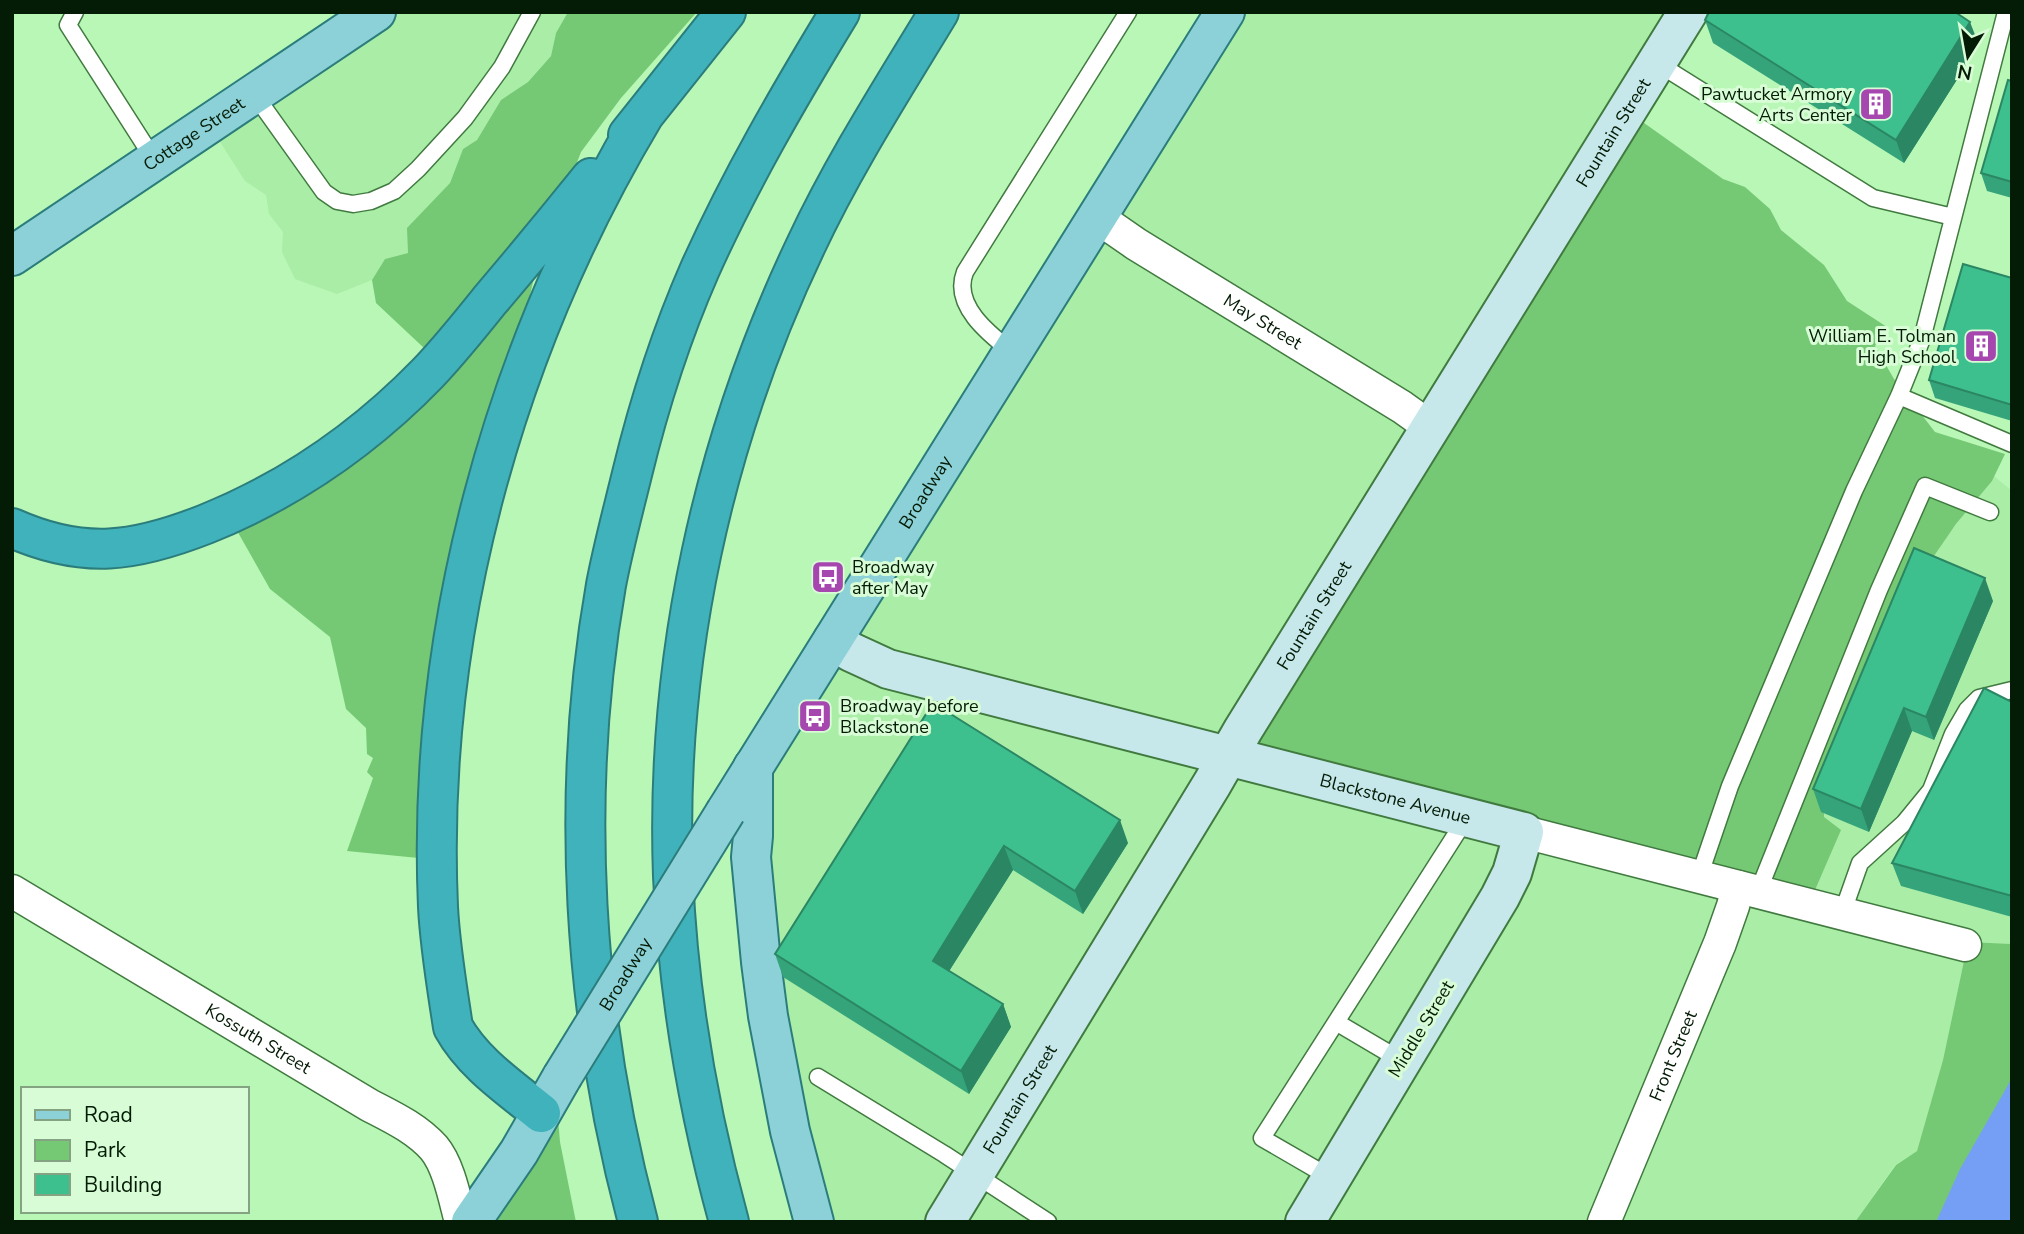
<svg xmlns="http://www.w3.org/2000/svg" width="2024" height="1234" viewBox="0 0 2024 1234" font-family="'Nunito Sans',sans-serif">
<rect width="100%" height="100%" fill="#b9f7b6"/>
<path fill="#aaeda7" d="M 342,12 L 568,12 L 556,33 L 551,56 L 528,82 L 501,100 L 477,140 L 463,149 L 450,183 L 408,228 L 408,253 L 385,259 L 372,280 L 337,294 L 295,279 L 282,252 L 283,232 L 269,214 L 266,195 L 245,181 L 201,112 Z
M 1217,12 L 1688,12 L 1635,100 L 1824,817 L 1824,797 L 1912,581 L 1994,476 L 2012,491 L 2012,944 L 1968,942 L 1943,1060 L 1917,1151 L 1895,1165 L 1855,1222 L 811,1222 L 750,859 L 778,723 Z"/>
<path fill="#75c974" d="M 568,12 L 697,12 L 621,98 L 581,152 L 537,265 L 497,437 L 439,860 L 347,851 L 373,778 L 367,772 L 373,758 L 367,754 L 366,728 L 346,709 L 330,637 L 270,589 L 227,513 L 327,451 L 427,358 L 424,348 L 376,303 L 372,280 L 385,259 L 408,253 L 407,228 L 450,183 L 463,149 L 477,140 L 501,100 L 528,82 L 551,56 L 556,33 Z
M 1630,113 L 1723,179 L 1745,187 L 1770,209 L 1781,230 L 1824,265 L 1847,301 L 1887,327 L 1875,346 L 1894,379 L 1935,432 L 2005,454 L 1992,481 L 1956,524 L 1927,566 L 1824,797 L 1824,817 L 1841,830 L 1812,897 L 1242,744 Z
M 1968,942 L 2012,944 L 2012,1153 L 1989,1222 L 1855,1222 L 1896,1165 L 1917,1151 L 1943,1060 Z
M 556,1095 L 560,1142 L 576,1222 L 473,1222 Z"/>
<path fill="#759ff4" d="M 2012,1078 L 2012,1222 L 1936,1222 L 1960,1169 Z"/>
<g fill="none" stroke-linecap="round" stroke-linejoin="round">
<g stroke="#407a3f" stroke-width="19">
<path id="lane" d="M 75,12 L 68,25 L 155,161
M 1657,63 L 1873,198 L 1953,217
M 254,94 L 324,192 L 337,201 L 353,204 L 371,201 L 394,191 L 418,169 L 465,118 L 502,67 L 532,12
M 1012,352 C 989,334 952,305 965,272 L 1128,12
M 1899,396 L 2012,444
M 1699,877 L 1730,786 L 1854,491 L 1899,396 L 1922,339 L 2006,12
M 1758,892 L 1879,590 L 1925,486 L 1990,512
M 1842,914 L 1860,863 L 1904,823 L 1931,790 L 1953,734 L 1967,710 L 1979,698 L 2012,690
M 1336,1022 L 1402,1061
M 818,1077 L 944,1154 L 1048,1222
M 1331,1178 L 1262,1138 L 1467,817"/>
</g>
<g stroke="#407a3f" stroke-width="35">
<g id="street">
<path id="s1" d="M 1097,217 L 1136,244 L 1402,407 L 1430,427"/>
<path d="M 1524,832 L 1965,945"/>
<path id="s2" d="M 12,891 L 369,1105 C 392,1117 416,1128 434,1148 C 449,1166 455,1200 461,1222"/>
<path id="s3" d="M 1604,1222 L 1720,943 L 1733,906 L 1738,887"/>
</g>
</g>
<g stroke="#407a3f" stroke-width="42">
<g id="secondary">
<path id="s4" d="M 833,640 L 851,652 L 888,669 L 1524,832 L 1512,873 L 1500,897 L 1305,1222"/>
<path id="s5" d="M 945,1222 L 1212,784 L 1243,730 L 1688,12"/>
</g>
</g>
<g stroke="#2b7d7c" stroke-width="42">
<g id="primary">
<path id="s6" d="M 12,256 L 376,12"/>
<path d="M 753,767 L 753,836 L 751,857 L 761,962 L 768,1016 L 790,1131 L 814,1222"/>
<path id="s7" d="M 726,811 L 1225,12"/>
<path d="M 471,1222 L 519,1152 L 562,1077"/>
</g>
</g>
<g stroke="#2b7d7c" stroke-width="42">
<path id="highway" d="M 628,135 L 726,12
M 12,528 C 84,560 135,552 206,524 C 290,490 365,438 428,373 C 450,350 470,325 490,300 C 524,260 558,219 591,178
M 541,1113 C 509,1087 473,1063 453,1027 C 447,987 440,947 438,907 C 426,631 503,351 644,115
M 638,1222 C 583,1016 569,795 606,585 C 613,548 623,511 632,474 C 649,404 671,335 700,269 C 740,180 789,96 840,12
M 729,1222 C 698,1109 678,993 673,876 C 665,659 713,440 806,245 C 844,164 893,88 939,12"/>
</g>
<use href="#lane" stroke="#fff" stroke-width="16"/>
<use href="#street" stroke="#fff" stroke-width="32"/>
<use href="#secondary" stroke="#c6e8eb" stroke-width="38"/>
<use href="#primary" stroke="#8cd1d7" stroke-width="38"/>
<use href="#highway" stroke="#40b2bc" stroke-width="38"/>
<g stroke="#2b7d7c" stroke-width="42" stroke-linecap="butt">
<g id="primary-bridge">
<path id="s8" d="M 562,1077 L 726,811"/>
</g>
</g>
<use href="#primary-bridge" stroke="#8cd1d7" stroke-width="38"/>
</g>
<path fill="#35a47a" d="M 1705,20 L 1979,45 L 1904,163 L 1713,43 Z
M 2012,81 L 2012,198 L 1987,191 L 1981,173 Z
M 2012,278 L 2012,421 L 1935,398 L 1929,380 Z
M 1993,601 L 1934,740 L 1912,731 L 1869,832 L 1821,812 L 1813,789 Z
M 2012,702 L 2012,917 L 1901,886 L 1892,863 Z
M 933,703 L 1128,843 L 1083,914 L 1013,870 L 949,971 L 1003,1004 L 1011,1027 L 969,1094 L 783,977 L 775,954 Z"/>
<path fill="#2b8663" d="M 1970,22 L 1979,45 L 1904,163 L 1896,140 Z
M 1985,578 L 1993,601 L 1934,740 L 1926,717 Z
M 1904,708 L 1912,731 L 1869,832 L 1861,809 Z
M 1120,820 L 1128,843 L 1083,914 L 1075,891 Z
M 1004,846 L 1013,870 L 941,984 L 933,961 Z
M 1003,1004 L 1011,1027 L 969,1094 L 961,1071 Z"/>
<path fill="#3ebf8e" stroke="#2b8663" stroke-width="2" d="M 1709,12 L 1955,12 L 1970,22 L 1896,140 L 1705,20 Z
M 2008,80 L 2012,81 L 2012,182 L 1981,173 Z
M 1963,264 L 2012,278 L 2012,405 L 1929,380 Z
M 1914,548 L 1985,578 L 1926,717 L 1904,708 L 1861,809 L 1813,789 Z
M 1984,688 L 2012,702 L 2012,896 L 1892,863 Z
M 933,703 L 1120,820 L 1075,891 L 1004,846 L 933,961 L 1003,1004 L 961,1071 L 775,954 Z"/>
<defs>
<g id="building-square" transform="scale(1.75)"><rect x="-9" y="-9" width="18" height="18" rx="4" fill="#a647b0" stroke="#d8fdd6"/><path d="M-4-6H4V6H1V3H-1V6H-4ZM-2.5-4.3h1.7v1.8h-1.7ZM.8-4.3h1.7v1.8H.8ZM-2.5-1h1.7V.8h-1.7ZM.8-1h1.7V.8H.8Z" fill="#fff"/></g>
<g id="bus-square" transform="scale(1.75)"><rect x="-9" y="-9" width="18" height="18" rx="4" fill="#a647b0" stroke="#d8fdd6"/><path d="M-5-6H5V4H4V6H2V4H-2V6H-4V4H-5ZM-3.5-4V0h7V-4ZM-3.5 1.2v1.5H-2V1.2ZM2 1.2v1.5H3.5V1.2Z" fill="#fff"/></g>
</defs>
<g fill-rule="evenodd">
<use href="#building-square" x="1876" y="104"/>
<use href="#building-square" x="1981" y="346"/>
<use href="#bus-square" x="828" y="577"/>
<use href="#bus-square" x="815" y="716"/>
</g>
<g text-anchor="middle" stroke-width="6" stroke-linejoin="round" paint-order="stroke">
<g font-size="18" fill="#041b05" stroke="#d8fdd6" text-anchor="end">
<text x="1852" y="100">Pawtucket Armory<tspan x="1852" dy="21">Arts Center</tspan></text>
<text x="1956" y="342">William E. Tolman<tspan x="1956" dy="21">High School</tspan></text>
<text x="852" y="573" text-anchor="start">Broadway<tspan x="852" dy="21">after May</tspan></text>
<text x="840" y="712" text-anchor="start">Broadway before<tspan x="840" dy="21">Blackstone</tspan></text>
</g>
<g font-size="18" fill="#041b05" stroke="#d8fdd6">
<text dy="6" stroke="none"><textPath href="#s5" startOffset="1278">Fountain Street</textPath></text>
<text dy="6" stroke="none"><textPath href="#s6" startOffset="219">Cottage Street</textPath></text>
<text dy="6" stroke="none"><textPath href="#s1" startOffset="196">May Street</textPath></text>
<text dy="6" stroke="none"><textPath href="#s7" startOffset="376">Broadway</textPath></text>
<text dy="6" stroke="none"><textPath href="#s5" startOffset="710">Fountain Street</textPath></text>
<text dy="6" stroke="none"><textPath href="#s4" startOffset="586">Blackstone Avenue</textPath></text>
<text dy="6" stroke="none"><textPath href="#s8" startOffset="121">Broadway</textPath></text>
<text transform="translate(1421 1029) rotate(-59)" y="6">Middle Street</text>
<text dy="6" stroke="none"><textPath href="#s2" startOffset="287">Kossuth Street</textPath></text>
<text dy="6" stroke="none"><textPath href="#s3" startOffset="180">Front Street</textPath></text>
<text dy="6" stroke="none"><textPath href="#s5" startOffset="144">Fountain Street</textPath></text>
</g>
</g>
<rect width="2024" height="1234" fill="none" stroke="#041b05" stroke-width="28"/>
<rect x="21" y="1087" width="228" height="126" fill="#d8fdd6" stroke="#83a382" stroke-width="2"/>
<rect x="35" y="1110" width="35" height="10" fill="#8cd1d7" stroke="#83a382" stroke-width="2"/>
<text x="84" y="1122" font-size="21" fill="#041b05">Road</text>
<rect x="35" y="1140" width="35" height="21" fill="#75c974" stroke="#83a382" stroke-width="2"/>
<text x="84" y="1157" font-size="21" fill="#041b05">Park</text>
<rect x="35" y="1174" width="35" height="21" fill="#3ebf8e" stroke="#83a382" stroke-width="2"/>
<text x="84" y="1192" font-size="21" fill="#041b05">Building</text>
<g transform="translate(1968 56) rotate(191)" stroke="#d8fdd6" stroke-width="5" paint-order="stroke">
<path d="M0-5L12 26L0 18L-12 26Z" fill="#041b05"/>
<text y="-10" font-size="19" font-weight="bold" text-anchor="middle" fill="#041b05">N</text>
</g>
</svg>
